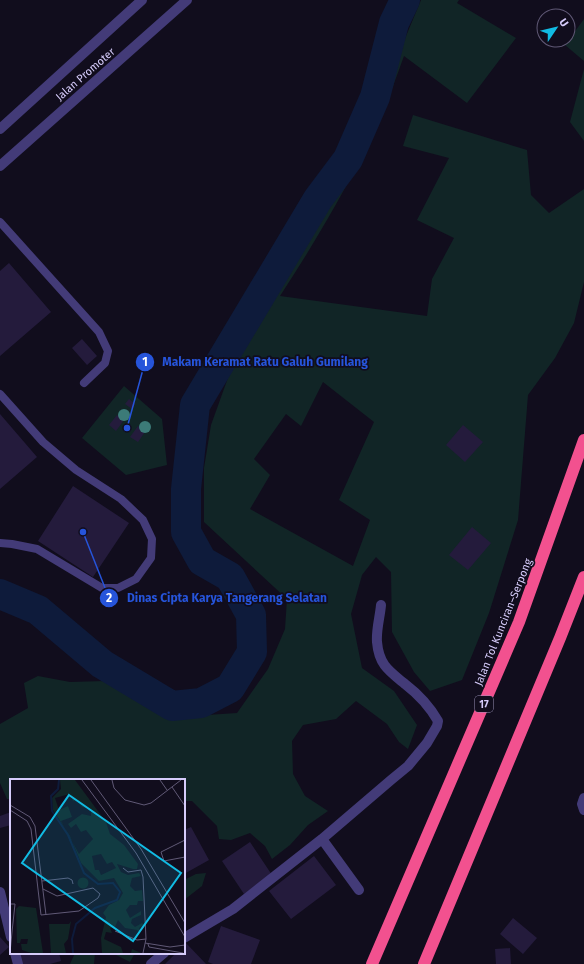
<svg xmlns="http://www.w3.org/2000/svg" width="584" height="964" viewBox="0 0 584 964" font-family="'Fira Sans',sans-serif">
<rect width="100%" height="100%" fill="#110d1d"/>
<path fill="#112526" fill-rule="evenodd" d="M 421,0 L 459,0 L 457,3 L 516,38 L 467,103 L 404,56 C 397,75 390,96 381,115 C 353,178 318,238 280,296 L 427,316 L 432,279 L 454,238 L 417,220 L 449,158 L 403,146 L 413,115 L 527,150 L 531,195 L 549,213 L 584,189 L 584,282 L 574,323 L 555,358 L 528,395 L 518,520 L 489,613 L 462,680 L 430,691 L 414,672 L 392,632 L 391,572 L 376,557 L 362,575 L 351,614 L 362,668 L 394,691 L 417,725 L 408,749 L 399,742 L 387,724 L 356,701 L 336,719 L 303,725 L 292,741 L 293,774 L 305,796 L 328,811 L 308,825 L 290,845 L 272,859 L 265,846 L 250,833 L 231,840 L 219,839 L 217,826 L 192,801 L 184,801 L 184,780 L 11,780 L 11,799 L 7,799 L 0,783 L 0,724 L 28,708 L 24,683 L 38,676 L 70,682 L 106,681 L 153,710 L 177,717 L 237,713 L 268,669 L 285,629 L 287,599 L 204,522 L 204,468 L 211,425 L 238,350 L 350,171 ZM 323,382 L 374,422 L 339,500 L 370,520 L 353,566 L 250,509 L 270,475 L 254,459 L 286,414 L 301,426 Z
M 584,19 L 584,61 L 565,45 Z
M 584,69 L 584,141 L 570,122 Z
M 124,386 L 162,419 L 167,465 L 126,475 L 82,438 Z
M 206,873 L 202,886 L 184,900 L 184,880 L 196,874 Z
M 75,953 L 95,953 L 94,964 L 70,964 Z
M 112,953 L 135,953 L 130,962 Z"/>
<g fill="none" stroke-linecap="round" stroke-linejoin="round">
<path stroke="#0e1b3b" stroke-width="30" d="M 0,594 L 38,610 L 102,664 L 172,706 L 201,703 L 230,688 L 252,652 L 251,615 L 230,577 L 202,561 L 186,532 L 186,489 L 195,405 L 318,199 L 348,159 L 375,97 L 394,23 L 405,0"/>
</g>
<path fill="#241b3c" d="M 9,263 L 51,312 L 0,356 L 0,271 Z
M 82,339 L 97,356 L 87,365 L 72,348 Z
M 129,399 L 135,404 L 132,409 L 125,404 Z
M 0,414 L 37,457 L 0,489 Z
M 117,415 L 124,420 L 116,431 L 109,425 Z
M 463,425 L 483,442 L 465,462 L 446,445 Z
M 138,426 L 145,432 L 138,442 L 130,437 Z
M 73,486 L 129,523 L 93,577 L 38,541 Z
M 472,527 L 491,543 L 468,570 L 449,555 Z
M 11,812 L 11,825 L 0,828 L 0,816 Z
M 191,827 L 209,860 L 184,874 L 184,830 Z
M 250,842 L 272,875 L 244,894 L 222,861 Z
M 314,856 L 336,885 L 291,919 L 269,891 Z
M 513,918 L 537,938 L 523,954 L 500,934 Z
M 221,926 L 260,940 L 251,964 L 213,964 L 208,962 Z
M 0,937 L 9,947 L 0,955 Z
M 186,943 L 206,964 L 165,964 L 176,953 L 184,953 L 184,945 Z
M 510,948 L 511,964 L 496,964 L 495,949 Z
M 17,953 L 59,953 L 61,961 L 50,964 L 20,964 Z"/>
<g fill="none" stroke-linecap="round" stroke-linejoin="round">
<path stroke="#433b78" stroke-width="8" d="M 0,222 L 99,332 L 108,351 L 105,363 L 84,383
M 0,394 L 43,442 L 76,470 L 121,499 L 143,520 L 152,539 L 151,558 L 136,579 L 118,588 L 102,588 L 37,549 L 12,544 L 0,543"/>
<path stroke="#433b78" stroke-width="10" d="M 0,129 L 142,0
M 0,166 L 187,0
M 584,798 L 582,804 L 584,810
M 322,839 L 359,890
M 0,892 L 11,937
M 184,938 L 233,909 L 322,839 L 391,780 L 408,766 L 427,743 L 437,726 L 438,721 C 430,707 418,694 405,684 C 389,671 379,665 377,642 C 376,630 380,617 381,605
M 15,953 L 18,964
M 151,964 L 164,953"/>
<path stroke="#f2518f" stroke-width="12" d="M 372,964 L 519,622 L 584,440
M 424,964 L 560,638 L 584,577"/>
</g>
<g fill="#3c7b78">
<circle cx="124" cy="415" r="6"/>
<circle cx="145" cy="427" r="6"/>
</g>
<g text-anchor="middle" stroke-width="3.5" stroke-linejoin="round" paint-order="stroke">
<rect fill="#110d1d" stroke="#9b93b8" stroke-width="1" x="475" y="696" width="18" height="16" rx="3"/>
<g font-size="10" font-weight="bold" fill="#d6ccfb">
<text x="484" y="708">17</text>
</g>
<g font-size="11" fill="#d6ccfb" stroke="#110d1d">
<text transform="translate(85 74) rotate(-41)" y="4">Jalan Promoter</text>
<text transform="translate(503 622) rotate(-68)" y="4">Jalan Tol Kunciran–Serpong</text>
</g>
</g>
<g transform="translate(10 779)">
<rect width="175" height="175" fill="#110d1d"/>
<path d="M 50,1 L 65,1 L 96,43 L 100,55 L 114,66 L 128,85 L 127,90 L 123,90 L 107,85 L 111,93 L 118,96 L 129,94 L 131,97 L 122,99 L 120,107 L 125,112 L 132,111 L 133,122 L 128,122 L 127,126 L 120,126 L 116,131 L 120,139 L 131,132 L 131,136 L 122,140 L 121,144 L 125,148 L 132,144 L 134,146 L 129,149 L 131,154 L 127,151 L 115,149 L 108,141 L 105,148 L 100,149 L 102,154 L 96,153 L 94,160 L 111,168 L 113,174 L 121,174 L 122,170 L 131,174 L 92,174 L 91,159 L 96,138 L 93,134 L 99,126 L 109,121 L 113,114 L 104,99 L 89,102 L 71,84 L 60,57 L 43,31 L 42,19 L 51,10 ZM 60,15 L 63,22 L 66,21 L 72,28 L 81,30 L 81,37 L 72,35 L 58,45 L 61,49 L 66,45 L 71,53 L 76,51 L 83,60 L 69,75 L 51,42 L 62,38 L 58,27 L 49,31 L 45,19 ZM 91,75 L 97,85 L 102,83 L 106,89 L 91,96 L 89,91 L 85,91 L 82,77 ZM67.5 104a5.5 5.5 0 1 1 11 0a5.5 5.5 0 1 1-11 0ZM 9,127 L 26,129 L 33,174 L 21,174 L 12,171 L 11,165 L 17,165 L 18,160 L 11,160 L 10,164 L 7,164 L 6,130 ZM 61,142 L 58,160 L 54,165 L 56,174 L 41,174 L 39,145 L 59,145 Z" fill="#112526" fill-rule="evenodd"/>
<path fill="none" stroke="#0e1b3b" stroke-width="2" d="M 49,1 L 48,10 L 41,17 L 42,32 L 58,56 L 74,94 L 88,105 L 103,104 L 110,113 L 107,121 L 85,129 L 66,145 L 62,160 L 63,174"/>
<path fill="none" stroke="#605976" stroke-width="1" d="M 72,1 L 126,74 L 175,158M 81,1 L 131,70 L 175,144M 102,1 L 104,9 L 115,21 L 134,26 L 141,24 L 171,1M 150,1 L 157,11M 162,8 L 175,27M 0,26 L 20,38 L 25,47 L 36,136M 0,31 L 17,42 L 21,50 L 31,136 L 69,132 L 88,119 L 90,115 L 83,109 L 47,117 L 33,110M 175,61 L 151,73 L 154,82 L 175,78M 113,89 L 118,93 L 131,91 L 133,98 L 136,160 L 133,174M 32,102 L 58,99 L 62,101 L 63,105M 0,125 L 5,125 L 2,153M 105,152 L 127,161 L 136,160M 135,164 L 160,168 L 175,166M 138,165 L 139,168 L 173,174M 0,174 L 2,153"/>
<path fill="#11bbe3" fill-opacity="0.15" stroke="#11bbe3" stroke-width="2" d="M 59,16 L 171,94 L 123,162 L 12,84 Z"/>
<rect width="175" height="175" fill="none" stroke="#d6ccfb" stroke-width="2"/>
</g>
<path fill="none" stroke="#2654da" stroke-width="1.5" d="M127 428L145 362M83 532L109 598"/>
<g fill="#2654da" stroke="#110d1d" stroke-width="1.5">
<circle cx="127" cy="428" r="4"/>
<circle cx="83" cy="532" r="4"/>
<circle cx="145" cy="362" r="10"/>
<circle cx="109" cy="598" r="10"/>
</g>
<g font-size="12" text-anchor="middle" font-weight="bold" fill="#fff">
<text x="145" y="366">1</text>
<text x="109" y="602">2</text>
</g>
<g font-size="12" text-anchor="middle" font-weight="bold" fill="#2654da" stroke="#110d1d" stroke-width="3.5" stroke-linejoin="round" paint-order="stroke">
<text x="265" y="366">Makam Keramat Ratu Galuh Gumilang</text>
<text x="227" y="602">Dinas Cipta Karya Tangerang Selatan</text>
</g>
<g transform="translate(556 28) rotate(55)"><circle r="19" fill="#110d1d" stroke="#605976"/>
<path d="M0-3L7 15L0 10L-7 15Z" fill="#11bbe3"/>
<text y="-6" font-size="11" font-weight="bold" text-anchor="middle" fill="#d6ccfb">U</text>
</g>
</svg>
